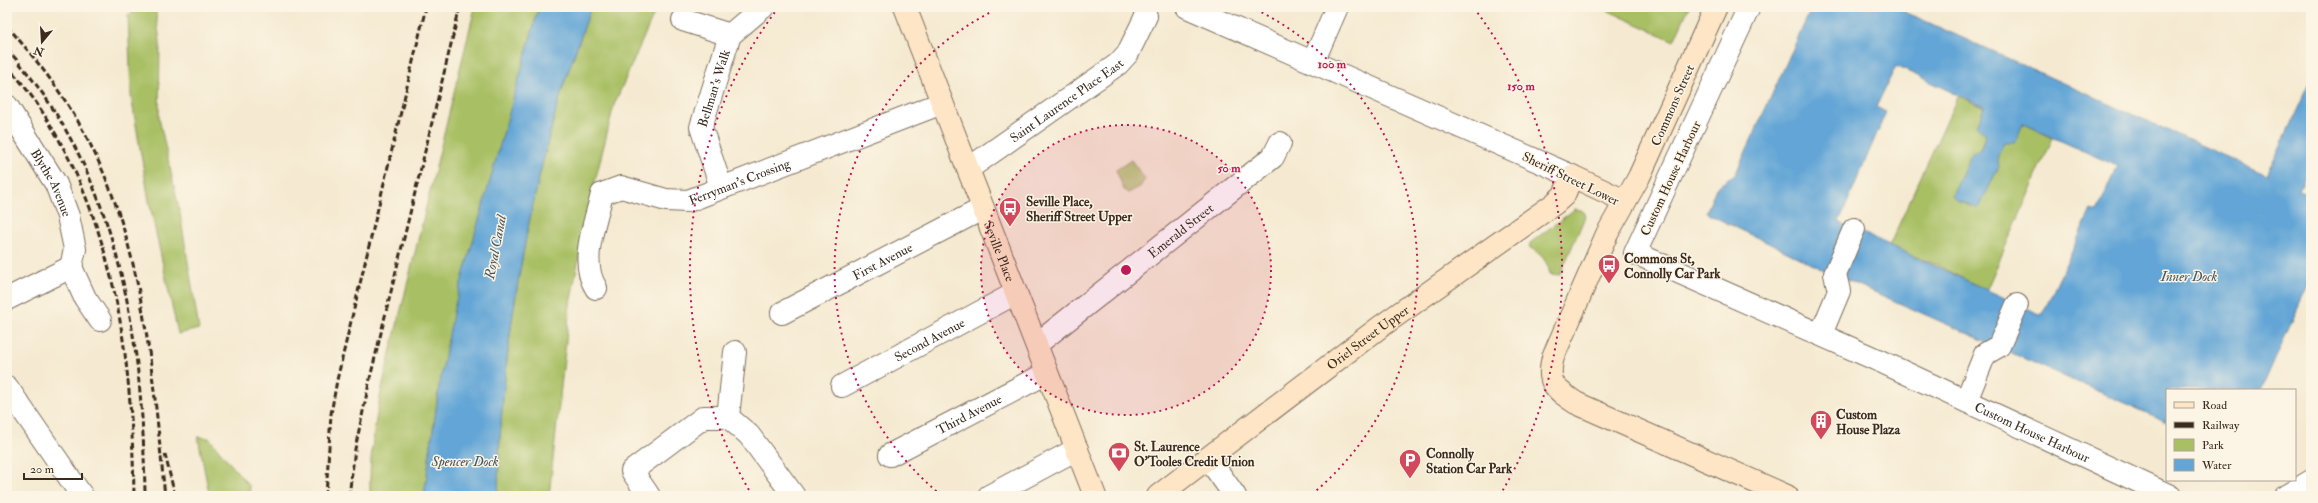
<svg xmlns="http://www.w3.org/2000/svg" width="2318" height="503" viewBox="0 0 2318 503" font-family="'IM FELL Double Pica',serif">
<rect width="100%" height="100%" fill="#fcf5e5"/>
<filter id="ink" filterUnits="userSpaceOnUse"><feTurbulence type="fractalNoise" baseFrequency=".025" numOctaves="2"/><feDisplacementMap in="SourceGraphic" scale="8" xChannelSelector="R" yChannelSelector="G"/><feConvolveMatrix kernelMatrix="1 2 1 2 8 2 1 2 1" color-interpolation-filters="sRGB"/></filter>
<filter id="wash" filterUnits="userSpaceOnUse"><feTurbulence type="fractalNoise" baseFrequency=".012" numOctaves="4" result="noise"/><feDisplacementMap in="SourceGraphic" scale="16" xChannelSelector="R" yChannelSelector="G"/><feGaussianBlur stdDeviation="0.9" result="paint"/><feColorMatrix in="noise" values="0 0 0 0 0 0 0 0 0 0 0 0 0 0 0 0 0 1.4 0 .05"/><feComposite in="paint" operator="in"/></filter>
<g filter="url(#wash)">
<rect width="100%" height="100%" fill="#f5ead1"/>
<path fill="#a8bf64" stroke="#727441" d="M 143,7 L 155,7 L 160,41 L 159,118 L 180,213 L 199,329 L 178,334 L 149,201 L 131,96 L 128,15 Z
M 475,7 L 539,7 L 482,212 L 439,387 L 424,496 L 370,496 C 368,426 390,356 406,289 C 429,195 452,101 475,7 Z
M 591,7 L 657,7 L 614,105 L 587,214 L 570,305 L 549,496 L 498,496 C 499,365 525,216 562,90 C 571,62 582,35 591,7 Z
M 1600,7 L 1689,7 L 1674,41 Z
M 1958,96 L 1985,108 L 1986,134 L 1958,201 L 1972,207 L 2004,141 L 2023,124 L 2053,138 L 1986,291 L 1937,265 L 1889,246 Z
M 1131,160 L 1145,179 L 1140,187 L 1128,193 L 1124,190 L 1116,170 Z
M 1575,209 L 1581,210 L 1585,213 L 1584,219 L 1560,275 L 1550,274 C 1547,260 1541,254 1529,247 L 1530,243 Z
M 198,437 L 209,438 L 249,486 L 251,496 L 213,496 L 208,489 Z"/>
<path fill="#62a5d6" stroke="#4e687a" fill-rule="evenodd" d="M 539,7 L 591,7 C 582,35 571,62 562,90 C 525,216 499,365 498,496 L 424,496 L 439,387 L 454,308 Z
M 1812,7 L 1894,7 L 2267,175 L 2311,80 L 2311,163 L 2299,189 L 2311,195 L 2311,279 L 2261,390 L 2167,390 L 2167,422 L 1820,268 L 1706,213 L 1716,188 L 1736,173 ZM 1896,66 L 1985,107 L 1977,126 L 1986,134 L 1980,150 L 1972,153 L 1952,196 L 1958,201 L 1979,208 L 1999,166 L 1997,158 L 2004,142 L 2015,142 L 2023,124 L 2117,166 L 2097,212 L 2091,210 L 2042,315 L 1839,222 L 1886,112 L 1876,107 Z"/>
</g>
<g filter="url(#ink)">
<g fill="none" stroke-linecap="round" stroke-linejoin="round">
<g stroke="#7c6d5d" stroke-width="24">
<g id="street">
<path d="M 1187,7 L 1572,176"/>
<path id="s1" d="M 1749,7 L 1635,253 L 1882,362 L 2170,496"/>
<path d="M 683,20 L 730,35"/>
<path d="M 1313,62 L 1337,7"/>
<path id="s2" d="M 7,106 L 56,184 L 68,216 L 75,249 L 71,267"/>
<path id="s3" d="M 968,169 L 1118,64 L 1128,53 L 1146,16"/>
<path id="s4" d="M 721,187 L 701,127 L 730,35 L 763,7"/>
<path d="M 71,267 L 85,298 L 100,320"/>
<path id="s5" d="M 596,288 C 579,261 595,224 602,194 L 621,187 L 666,200 L 688,201 L 942,103"/>
<path d="M 7,299 L 71,267"/>
<path id="s6" d="M 782,313 L 982,209"/>
<path d="M 1821,334 L 1839,291 L 1835,274 L 1854,229"/>
<path id="s7" d="M 1037,344 L 1273,157 L 1280,143"/>
<path d="M 735,352 L 728,417 L 749,435 L 794,496"/>
<path id="s8" d="M 842,386 L 1016,293"/>
<path d="M 7,387 L 82,496"/>
<path d="M 1966,401 L 1985,354 L 1999,346 L 2017,305"/>
<path id="s9" d="M 890,455 L 1047,373"/>
<path d="M 1208,458 L 1235,496"/>
<path d="M 649,496 L 632,471 L 704,417 L 728,417"/>
<path d="M 989,496 L 1077,449"/>
<path d="M 2286,496 L 2311,481"/>
</g>
</g>
<g stroke="#7c6d5d" stroke-width="24">
<g id="secondary">
<path id="s10" d="M 905,7 L 1095,496"/>
<path d="M 1716,7 L 1639,177 L 1607,234 L 1553,357 C 1546,383 1555,389 1576,403 L 1787,496"/>
<path id="s11" d="M 1158,496 L 1380,327 L 1554,204 L 1564,195 L 1572,176 L 1625,201"/>
</g>
</g>
<use href="#street" stroke="#fff" stroke-width="22"/>
<use href="#secondary" stroke="#fde5c5" stroke-width="22"/>
<path stroke="#3b2a1e" stroke-width="3" stroke-dasharray="6 3" stroke-linecap="butt" d="M 7,26 C 37,60 65,96 86,136 C 145,247 152,373 165,496
M 7,49 C 119,172 143,336 145,496
M 7,66 C 34,95 55,130 72,165 C 122,272 132,379 134,496
M 165,454 L 175,496
M 326,496 L 331,414 L 337,380 L 426,7
M 349,496 L 355,449 L 371,374 L 460,7"/>
</g>
</g>
<circle cx="1126" cy="270" r="145" fill="#c2185b" fill-opacity=".12"/>
<g fill="none" stroke="#c2185b" stroke-width="2" stroke-dasharray="2 4">
<circle cx="1126" cy="270" r="145"/>
<path d="M941 495A291 291 0 0 1 1001 7M1251 7A291 291 0 0 1 1311 495"/>
<path d="M752 495A436 436 0 0 1 778 8M1474 8A436 436 0 0 1 1500 495"/>
</g>
<defs>
<g id="bus-pin" transform="scale(1.15)"><path d="M0 17L-7.5 6A9.5 9.5 0 1 1 7.5 6Z" fill="#d1495b" stroke="#fcf5e5"/><path d="M-5-6H5V4H4V6H2V4H-2V6H-4V4H-5ZM-3.5-4V0h7V-4ZM-3.5 1.2v1.5H-2V1.2ZM2 1.2v1.5H3.5V1.2Z" fill="#fff"/></g>
<g id="building-pin" transform="scale(1.15)"><path d="M0 17L-7.5 6A9.5 9.5 0 1 1 7.5 6Z" fill="#d1495b" stroke="#fcf5e5"/><path d="M-4-6H4V6H1V3H-1V6H-4ZM-2.5-4.3h1.7v1.8h-1.7ZM.8-4.3h1.7v1.8H.8ZM-2.5-1h1.7V.8h-1.7ZM.8-1h1.7V.8H.8Z" fill="#fff"/></g>
<g id="bank-pin" transform="scale(1.15)"><path d="M0 17L-7.5 6A9.5 9.5 0 1 1 7.5 6Z" fill="#d1495b" stroke="#fcf5e5"/><path d="M-6-4H6V4H-6ZM0-2.3a2.3 2.3 0 1 0 0 4.6a2.3 2.3 0 1 0 0-4.6Z" fill="#fff"/></g>
<g id="parking-pin" transform="scale(1.15)"><path d="M0 17L-7.5 6A9.5 9.5 0 1 1 7.5 6Z" fill="#d1495b" stroke="#fcf5e5"/><path d="M-3.5-5.5H1a3.5 3.5 0 0 1 0 7H-1V5.5H-3.5ZM-1-3.4V-.6H.8a1.4 1.4 0 0 0 0-2.8Z" fill="#fff"/></g>
</defs>
<g fill-rule="evenodd">
<use href="#bus-pin" x="1010" y="208"/>
<use href="#bus-pin" x="1609" y="265"/>
<use href="#building-pin" x="1821" y="421"/>
<use href="#bank-pin" x="1119" y="453"/>
<use href="#parking-pin" x="1410" y="460"/>
</g>
<g text-anchor="middle" stroke-width="3" stroke-linejoin="round" paint-order="stroke">
<g font-size="13" fill="#3b2a1e" stroke="#fcf5e5">
<text dy="5" stroke="none"><textPath href="#s4" startOffset="104">Bellman's Walk</textPath></text>
<text dy="5" stroke="none"><textPath href="#s3" startOffset="120">Saint Laurence Place East</textPath></text>
<text transform="translate(1672 105) rotate(-66)" y="5">Commons Street</text>
<text transform="translate(1571 178) rotate(26)" y="5">Sheriff Street Lower</text>
<text transform="translate(1670 178) rotate(-65)" y="5">Custom House Harbour</text>
<text dy="5" stroke="none"><textPath href="#s5" startOffset="241">Ferryman's Crossing</textPath></text>
<text dy="5" stroke="none"><textPath href="#s2" startOffset="89">Blythe Avenue</textPath></text>
<text dy="5" stroke="none"><textPath href="#s7" startOffset="183">Emerald Street</textPath></text>
<text dy="5" stroke="none"><textPath href="#s10" startOffset="262">Seville Place</textPath></text>
<text dy="5" stroke="none"><textPath href="#s6" startOffset="113">First Avenue</textPath></text>
<text dy="5" stroke="none"><textPath href="#s11" startOffset="263">Oriel Street Upper</textPath></text>
<text dy="5" stroke="none"><textPath href="#s8" startOffset="99">Second Avenue</textPath></text>
<text dy="5" stroke="none"><textPath href="#s9" startOffset="89">Third Avenue</textPath></text>
<text dy="5" stroke="none"><textPath href="#s1" startOffset="707">Custom House Harbour</textPath></text>
</g>
<g font-size="13" font-weight="bold" fill="#3b2a1e" stroke="#fcf5e5" text-anchor="start">
<text x="1026" y="206">Seville Place,<tspan x="1026" dy="15">Sheriff Street Upper</tspan></text>
<text x="1624" y="263">Commons St,<tspan x="1624" dy="15">Connolly Car Park</tspan></text>
<text x="1836" y="419">Custom<tspan x="1836" dy="15">House Plaza</tspan></text>
<text x="1134" y="451">St. Laurence<tspan x="1134" dy="15">O'Tooles Credit Union</tspan></text>
<text x="1426" y="458">Connolly<tspan x="1426" dy="15">Station Car Park</tspan></text>
</g>
<g font-size="14" font-style="italic" fill="#49555e" stroke="#fcf5e5">
<text transform="translate(495 247) rotate(-79)" y="5">Royal Canal</text>
<text x="2189" y="281">Inner Dock</text>
<text x="465" y="466">Spencer Dock</text>
</g>
</g>
<circle cx="1126" cy="270" r="6" fill="#c2185b" stroke="#fcf5e5" stroke-width="2"/>
<g font-size="12" text-anchor="middle" font-weight="bold" fill="#c2185b" stroke="#fcf5e5" stroke-width="3" stroke-linejoin="round" paint-order="stroke">
<text x="1332" y="68">100 m</text>
<text x="1521" y="90">150 m</text>
<text x="1229" y="172">50 m</text>
</g>
<rect width="2318" height="503" fill="none" stroke="#fcf5e5" stroke-width="24"/>
<rect x="2166" y="389" width="130" height="92" fill="#fcf5e5" stroke="#afa495"/>
<rect x="2174" y="402" width="20" height="6" fill="#fde5c5" stroke="#afa495"/>
<text x="2202" y="409" font-size="12" fill="#3b2a1e">Road</text>
<rect x="2174" y="422" width="20" height="6" fill="#3b2a1e" stroke="#afa495"/>
<text x="2202" y="429" font-size="12" fill="#3b2a1e">Railway</text>
<rect x="2174" y="439" width="20" height="12" fill="#a8bf64" stroke="#afa495"/>
<text x="2202" y="449" font-size="12" fill="#3b2a1e">Park</text>
<rect x="2174" y="459" width="20" height="12" fill="#62a5d6" stroke="#afa495"/>
<text x="2202" y="469" font-size="12" fill="#3b2a1e">Water</text>
<g transform="translate(42 42) rotate(198)" stroke="#fcf5e5" stroke-width="3" paint-order="stroke">
<path d="M0-3L7 15L0 10L-7 15Z" fill="#3b2a1e"/>
<text y="-6" font-size="11" font-weight="bold" text-anchor="middle" fill="#3b2a1e">N</text>
</g>
<path d="M24 473v6h58v-6" fill="none" stroke="#3b2a1e" stroke-width="2"/>
<text x="30" y="473" font-size="12" fill="#3b2a1e" stroke="#fcf5e5" stroke-width="3" paint-order="stroke">20 m</text>
</svg>
